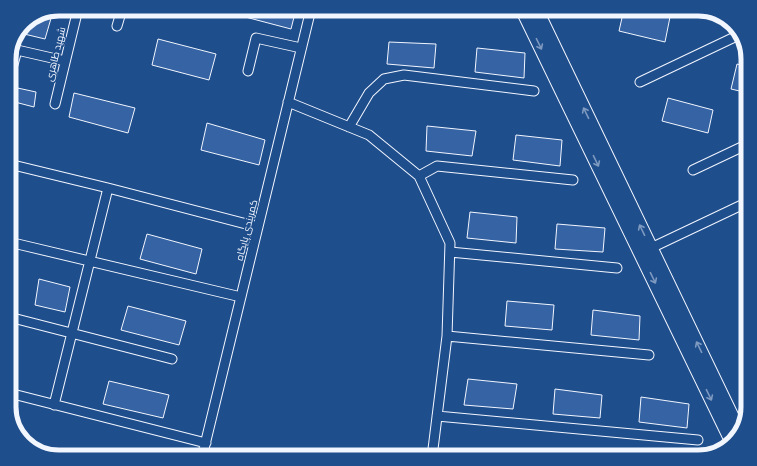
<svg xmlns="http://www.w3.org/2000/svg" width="757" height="466" viewBox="0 0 757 466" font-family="'Titillium Web',Cairo,sans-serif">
<rect width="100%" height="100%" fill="#1f4e8c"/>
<path fill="#3563a3" stroke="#f2f6ff" d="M 235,9 L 296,9 L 291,29 L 234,14 Z
M 624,9 L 639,9 L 670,17 L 665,42 L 619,31 Z
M 48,14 L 52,15 L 45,39 L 20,33 L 24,24 Z
M 158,39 L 216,54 L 209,80 L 152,65 Z
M 389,42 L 436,44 L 434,68 L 387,64 Z
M 477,48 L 525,53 L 524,78 L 475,72 Z
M 737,64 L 748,67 L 748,93 L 731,89 Z
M 13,87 L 36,92 L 34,107 L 11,101 Z
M 74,93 L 135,108 L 128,133 L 69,117 Z
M 668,98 L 713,110 L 708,133 L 662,121 Z
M 207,123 L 265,140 L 259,165 L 201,150 Z
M 427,126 L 476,131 L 472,156 L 426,151 Z
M 516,135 L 562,140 L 560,166 L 513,160 Z
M 470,212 L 517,217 L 516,243 L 467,238 Z
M 557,224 L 605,228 L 603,252 L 555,249 Z
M 147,234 L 202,249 L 196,274 L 140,259 Z
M 9,272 L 17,275 L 11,297 L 9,297 Z
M 39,279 L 70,287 L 65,312 L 35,305 Z
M 507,301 L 554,305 L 552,330 L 505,326 Z
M 128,306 L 186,321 L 179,345 L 121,330 Z
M 593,310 L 640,316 L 639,340 L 591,335 Z
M 468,379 L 517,384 L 513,409 L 464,405 Z
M 109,381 L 169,395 L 163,418 L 103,404 Z
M 555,389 L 602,395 L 600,418 L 553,414 Z
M 641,397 L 689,404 L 687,428 L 639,422 Z"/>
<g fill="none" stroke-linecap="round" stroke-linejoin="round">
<g stroke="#f2f6ff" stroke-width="11">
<path id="street" d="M 117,26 L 122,9
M 248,71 L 256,38 L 301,48
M 11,72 L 17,50 L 65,61
M 640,82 L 741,34
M 288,102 L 369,135 L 419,176 L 450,243 L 447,336 L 432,457
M 55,104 L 78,9
M 349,127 L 369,93 L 384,79 L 404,75 L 534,91
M 9,164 L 108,188 L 258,227
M 693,170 L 748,144
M 419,176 L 437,166 L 573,180
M 9,242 L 241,297
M 651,248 L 748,202
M 450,252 L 617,268
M 9,317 L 172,359
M 447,336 L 649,355
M 9,393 L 206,443
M 54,405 L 108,188
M 437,416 L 698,440
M 202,457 L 311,9"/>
</g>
<g stroke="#f2f6ff" stroke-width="15">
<path id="secondary" d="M 522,9 L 732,442
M 536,9 L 740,433"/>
</g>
<use href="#street" stroke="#1f4e8c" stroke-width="9"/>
<use href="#secondary" stroke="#1f4e8c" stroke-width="13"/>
</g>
<defs><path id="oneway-shaft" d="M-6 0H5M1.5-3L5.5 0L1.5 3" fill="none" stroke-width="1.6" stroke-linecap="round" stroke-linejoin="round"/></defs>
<g stroke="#7e9ac0">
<use href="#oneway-shaft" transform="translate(539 44) rotate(64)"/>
<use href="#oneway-shaft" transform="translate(586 113) rotate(-116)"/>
<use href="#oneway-shaft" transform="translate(596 161) rotate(64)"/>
<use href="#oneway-shaft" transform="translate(642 230) rotate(-116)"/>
<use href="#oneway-shaft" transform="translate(653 278) rotate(64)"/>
<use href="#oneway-shaft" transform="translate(699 347) rotate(-116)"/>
<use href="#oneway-shaft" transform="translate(709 395) rotate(64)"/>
</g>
<g text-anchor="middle" stroke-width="3" stroke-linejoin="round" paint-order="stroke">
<g font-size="10" fill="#f2f6ff" stroke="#1f4e8c">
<text transform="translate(55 54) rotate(-76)" y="4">شهید طاهری</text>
<text transform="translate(246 230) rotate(-76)" y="4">کمربندی پایگاه</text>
</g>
</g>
<path d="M0 0H757V466H0ZM59 16H698A43 43 0 0 1 741 59V407A43 43 0 0 1 698 450H59A43 43 0 0 1 16 407V59A43 43 0 0 1 59 16Z" fill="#1f4e8c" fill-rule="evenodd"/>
<path fill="none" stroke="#f2f6ff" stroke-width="5" d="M59 16H698A43 43 0 0 1 741 59V407A43 43 0 0 1 698 450H59A43 43 0 0 1 16 407V59A43 43 0 0 1 59 16Z"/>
</svg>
